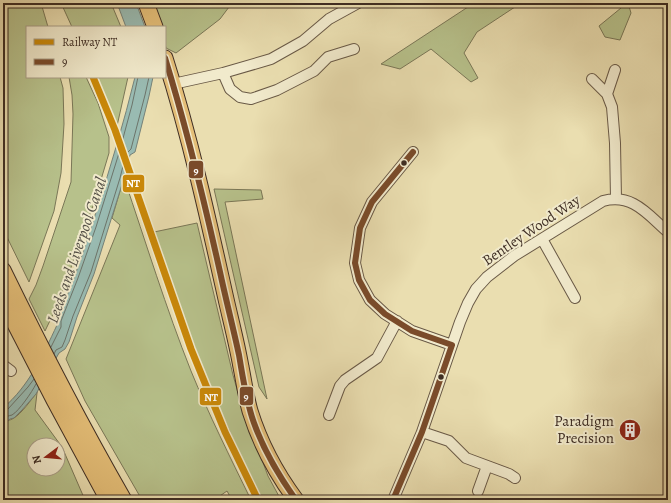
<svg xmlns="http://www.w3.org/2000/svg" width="671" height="503" viewBox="0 0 671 503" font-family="Alegreya,serif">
<rect width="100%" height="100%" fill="#eadeb0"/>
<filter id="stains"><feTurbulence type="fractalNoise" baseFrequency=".005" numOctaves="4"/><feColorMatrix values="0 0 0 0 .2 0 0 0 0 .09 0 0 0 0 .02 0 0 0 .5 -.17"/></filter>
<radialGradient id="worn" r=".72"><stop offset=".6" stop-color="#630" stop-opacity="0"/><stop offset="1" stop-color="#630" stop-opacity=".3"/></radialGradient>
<path fill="#b7c18b" stroke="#7a7757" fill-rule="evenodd" d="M 3,3 L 41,3 L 48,27 L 27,27 L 27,77 L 60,77 L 63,88 L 64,124 L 61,173 L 54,211 L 29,282 L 3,229 Z
M 61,3 L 111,3 L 121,27 L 72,27 Z
M 151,3 L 232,3 L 220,19 L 176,53 L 166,48 L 165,44 L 165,27 L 159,27 Z
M 474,3 L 521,3 L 477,32 L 464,53 L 478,78 L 471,82 L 431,49 L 400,69 L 381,64 Z
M 618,3 L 628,3 L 631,13 L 620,40 L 605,37 L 599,26 L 621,8 Z
M 69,77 L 86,77 L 98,103 L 109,137 L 109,153 L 94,203 L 75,256 L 58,304 L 45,331 L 29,299 L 36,285 L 43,266 L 71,182 L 73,114 L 72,95 Z
M 96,77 L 128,77 L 117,126 Z
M 124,178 C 146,243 166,308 191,371 C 209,415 230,457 251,500 L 232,500 L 227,491 L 214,500 L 142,500 L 85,401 L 66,359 L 120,225 L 112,218 Z
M 214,189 L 261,190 L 263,199 L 225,202 L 267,399 L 259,387 Z
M 197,223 L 233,375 L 247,425 L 262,460 L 268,476 L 281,500 L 263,500 C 250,474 237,449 226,423 C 198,361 176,296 154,232 Z
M 37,392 L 37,393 L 35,410 L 62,447 L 85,500 L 3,500 L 3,425 C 7,420 9,421 14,418 C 21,414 32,399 37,392 ZM 34,445 L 58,445 L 58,469 L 34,469 Z"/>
<path fill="#99bbb2" stroke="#758279" d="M 117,3 L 136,3 L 145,27 L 126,27 Z
M 135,77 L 153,77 L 149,96 L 135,152 L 130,155 L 124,178 L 94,274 L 77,317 L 69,342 L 65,349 L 59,353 L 36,394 L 22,410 L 14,418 L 10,419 L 3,425 L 3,408 C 29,386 43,355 57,325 L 56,321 C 73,285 85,247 97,209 C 111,165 124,122 135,77 Z"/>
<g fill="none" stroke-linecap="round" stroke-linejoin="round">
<path stroke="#6c746a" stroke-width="1" d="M 51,347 L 61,327 L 61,321 L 78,278 L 96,227 L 119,153 L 132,105 L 138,77
M 54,354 L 56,350 L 62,347 L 65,340 L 73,316 L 91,272 L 120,178 L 126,154 L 131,149 L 145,95 L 149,77
M 3,410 L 8,409 L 28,387 L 34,379
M 3,419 C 7,416 8,416 12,415 C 19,411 32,392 36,384"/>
<g stroke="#695946" stroke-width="12">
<path id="minor" d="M 615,70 L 607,94 L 612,107 L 615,143 L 616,199
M 223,73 L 230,89 L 240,97 L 251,99 L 277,90 L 314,71 L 328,57 L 354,49
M 592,79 L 607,94
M 173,84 L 223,73 L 271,59 L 303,41 L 329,19 L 358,3
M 413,152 L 372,202 L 360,228 L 355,263 L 359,280 L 370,300 L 385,314 L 412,331 L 452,345
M 542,239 L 575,298
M 3,365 L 11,371
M 329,415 L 340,386 L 345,380 L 377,358 L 397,321
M 422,432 L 449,441 L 466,458 L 509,474 L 515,478
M 478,491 L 487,466
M 393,500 L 422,432 L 460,322 L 468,303 L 476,289 L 487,277 L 514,256 L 603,201 C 633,193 648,215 668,232"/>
</g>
<g stroke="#3e2d23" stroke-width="17">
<path id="highway" d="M 146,3 L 155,27
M 165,58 C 190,137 208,218 226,299 C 231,321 237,344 241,367 C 244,382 246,397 250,411 C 260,443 276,473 296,500
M 3,270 C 41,348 81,425 124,500
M 3,301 L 54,400 L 108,500"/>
</g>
<use href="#minor" stroke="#f1eacc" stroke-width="10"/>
<use href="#highway" stroke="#e5bf78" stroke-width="15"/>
<g stroke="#f1eacc" stroke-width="9">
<path id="bus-1" d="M 165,58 C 187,129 204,200 220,272 C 226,300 233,327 239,355 C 243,378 246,401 254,423 C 264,451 279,476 296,500
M 413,152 L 372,202 L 360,228 L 355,263 L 359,280 L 370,300 L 385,314 L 412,331 L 452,345
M 393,500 L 422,432 L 452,345"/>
</g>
<use href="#bus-1" stroke="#7a4b2a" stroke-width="6"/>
<g stroke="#f1eacc" stroke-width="10">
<path id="rail-1" d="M 93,77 L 115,130 L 191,349 L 225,432 L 258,500"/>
</g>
<use href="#rail-1" stroke="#c98809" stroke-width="7"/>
</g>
<defs>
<g id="building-disc" transform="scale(1.15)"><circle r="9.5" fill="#8f2418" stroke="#f1eacc"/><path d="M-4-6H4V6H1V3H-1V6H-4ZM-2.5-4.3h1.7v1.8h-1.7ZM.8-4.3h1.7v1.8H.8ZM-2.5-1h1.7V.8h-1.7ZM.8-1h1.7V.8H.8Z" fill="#fff"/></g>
</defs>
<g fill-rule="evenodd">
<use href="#building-disc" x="630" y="430"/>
</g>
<g fill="#3e2d23" stroke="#f1eacc" stroke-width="1.5">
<circle cx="404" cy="163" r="3.5"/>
<circle cx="441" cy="377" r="3.5"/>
</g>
<g text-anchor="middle" stroke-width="4" stroke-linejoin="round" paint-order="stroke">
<g font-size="15" fill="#3e2d23" stroke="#f1eacc">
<text transform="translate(531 230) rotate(-34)" y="5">Bentley Wood Way</text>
</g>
<g font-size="15" fill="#3e2d23" stroke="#f1eacc" text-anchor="end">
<text x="614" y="426">Paradigm<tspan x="614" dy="17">Precision</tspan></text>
</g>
<g font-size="16" font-style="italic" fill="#555047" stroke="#f1eacc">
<text transform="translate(76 250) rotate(-71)" y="6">Leeds and Liverpool Canal</text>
</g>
</g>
<g stroke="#f1eacc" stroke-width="1.5">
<rect x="188" y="160" width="16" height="19" rx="4" fill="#7a4b2a"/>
<rect x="122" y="174" width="23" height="19" rx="4" fill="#c98809"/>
<rect x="239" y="386" width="15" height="20" rx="4" fill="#7a4b2a"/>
<rect x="199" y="387" width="23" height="19" rx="4" fill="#c98809"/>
</g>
<g font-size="11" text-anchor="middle" font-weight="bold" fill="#fff">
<text x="196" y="174">9</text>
<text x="133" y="187">NT</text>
<text x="246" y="400">9</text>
<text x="211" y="401">NT</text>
</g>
<rect width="671" height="503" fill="none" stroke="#eadeb0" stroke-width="16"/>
<rect x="4" y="4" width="663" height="495" fill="none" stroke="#3e2d23" stroke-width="2"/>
<rect x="8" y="8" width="655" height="487" fill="none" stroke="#3e2d23"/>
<rect x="26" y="26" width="140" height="52" fill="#f1eacc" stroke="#a99e88"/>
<rect x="34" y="39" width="20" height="6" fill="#c98809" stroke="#a99e88"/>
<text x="62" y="46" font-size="12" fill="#3e2d23">Railway NT</text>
<rect x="34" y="59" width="20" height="6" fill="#7a4b2a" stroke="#a99e88"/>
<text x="62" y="66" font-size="12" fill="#3e2d23">9</text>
<g transform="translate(46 457) rotate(254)"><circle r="19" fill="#f1eacc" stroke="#a99e88"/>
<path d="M0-3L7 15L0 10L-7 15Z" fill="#8f2418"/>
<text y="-6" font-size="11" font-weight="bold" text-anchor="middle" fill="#3e2d23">N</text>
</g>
<rect width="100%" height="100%" filter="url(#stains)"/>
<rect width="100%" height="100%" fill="url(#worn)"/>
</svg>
